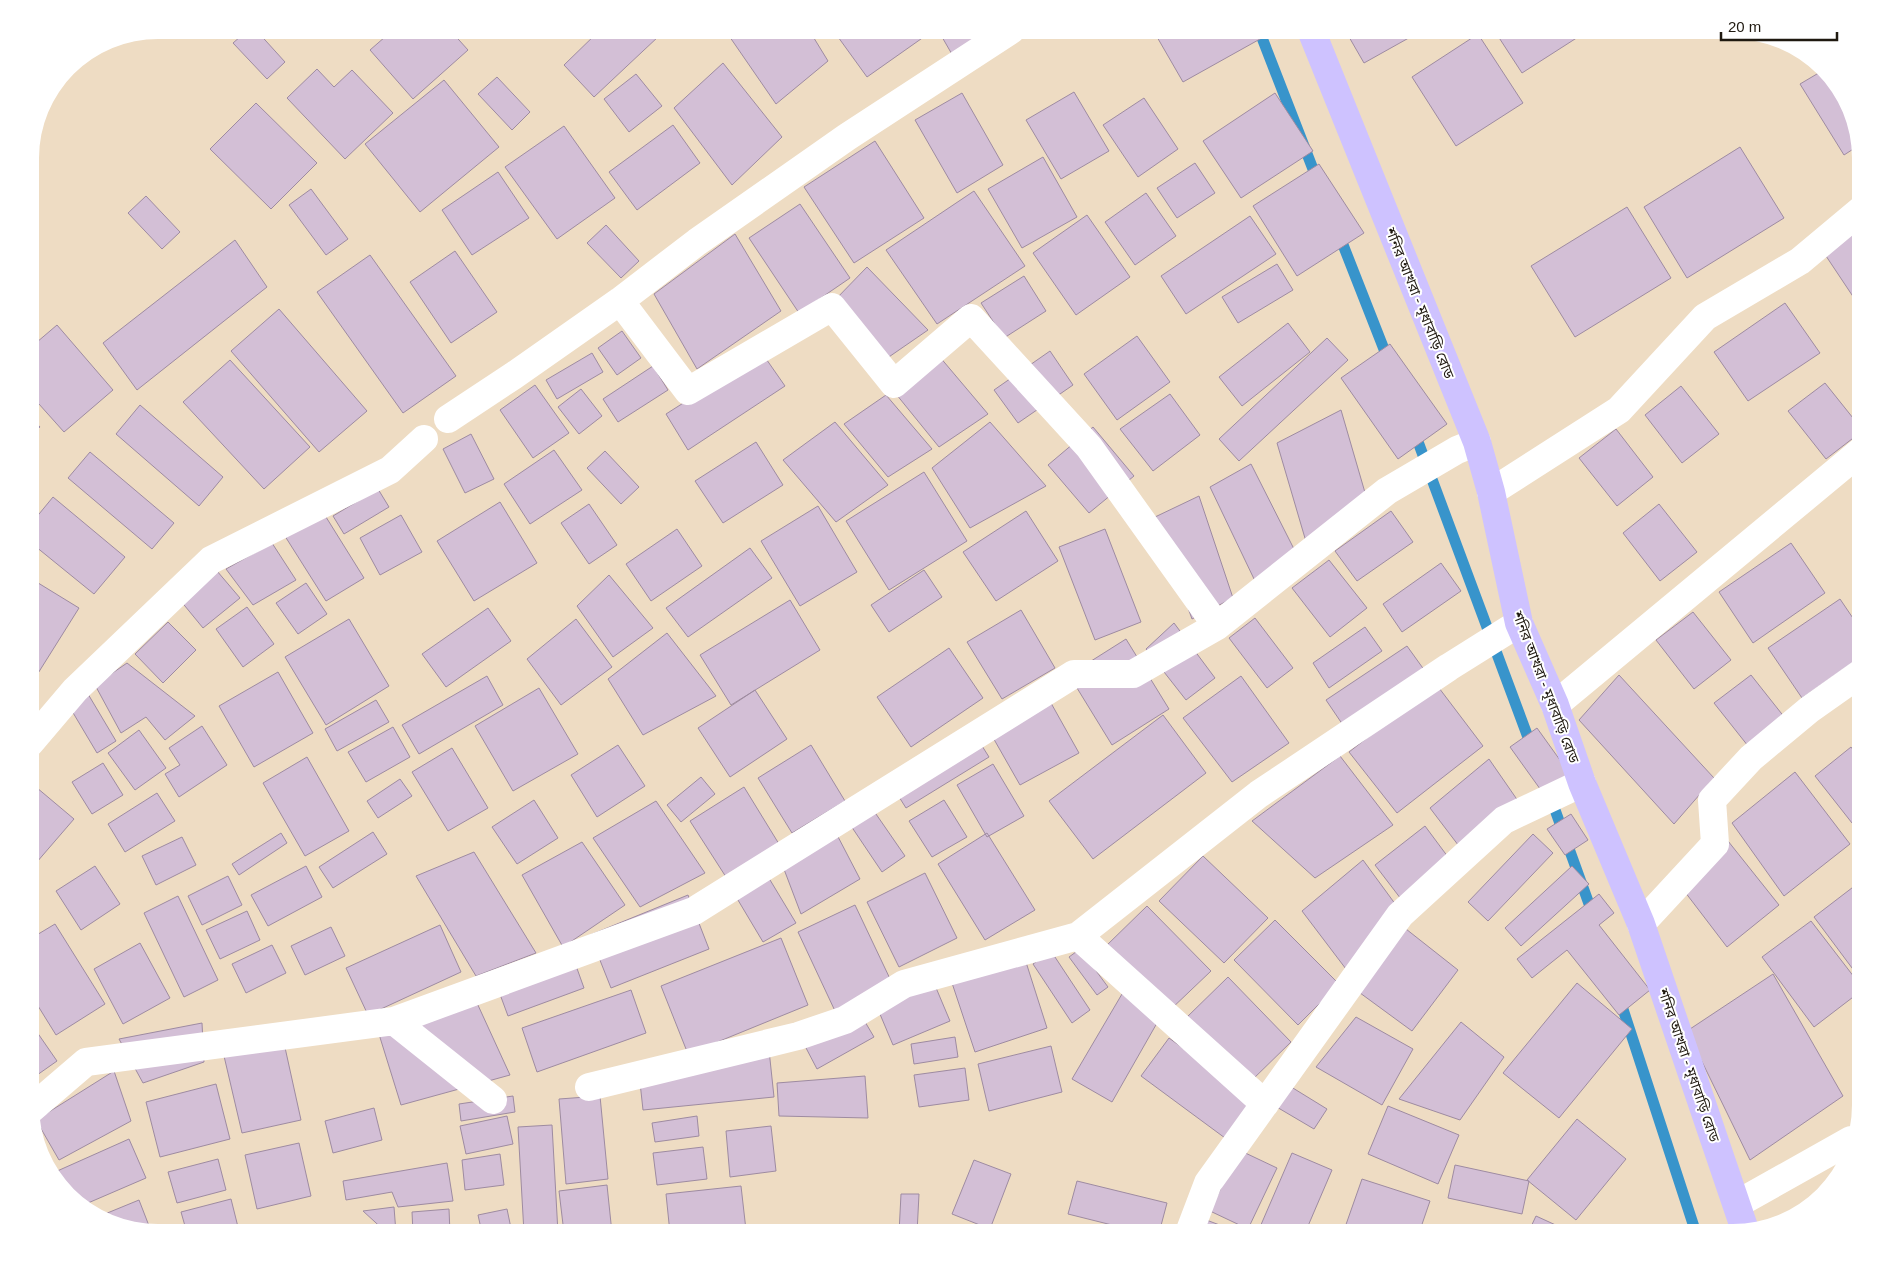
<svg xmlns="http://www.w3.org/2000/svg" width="1891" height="1263" viewBox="0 0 1891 1263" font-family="Arial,'Noto Sans Bengali',sans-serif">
<rect width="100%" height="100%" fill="#eedcc3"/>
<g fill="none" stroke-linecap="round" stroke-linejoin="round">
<path stroke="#3894cb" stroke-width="11" d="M 1259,30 L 1318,182
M 1338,232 L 1389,362
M 1414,431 L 1532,748
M 1550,796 L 1593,915
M 1619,997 L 1696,1233"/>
</g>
<path fill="#d3bfd6" stroke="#9e8ba1" d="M 248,30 L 256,30 L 285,62 L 267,79 L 233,43 Z
M 288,30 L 303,30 L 296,38 Z
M 393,30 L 450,30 L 468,50 L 413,99 L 370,50 Z
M 541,30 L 557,30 L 548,38 Z
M 600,30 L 653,30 L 659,36 L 594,97 L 564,65 Z
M 725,30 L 809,30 L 828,61 L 776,104 Z
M 833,30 L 926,30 L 928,34 L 867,77 Z
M 938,30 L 1008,30 L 957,63 Z
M 1153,30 L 1267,30 L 1269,34 L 1183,82 Z
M 1345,30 L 1423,30 L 1364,63 Z
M 1494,30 L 1589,30 L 1522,73 Z
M 1478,34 L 1523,103 L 1456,146 L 1412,77 Z
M 723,63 L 782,137 L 732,185 L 674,108 Z
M 317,69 L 334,87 L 352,70 L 393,113 L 345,159 L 287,98 Z
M 1822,71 L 1844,94 L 1858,146 L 1844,155 L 1800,84 Z
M 636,74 L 662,106 L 629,132 L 604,99 Z
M 497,77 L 530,112 L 512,130 L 478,94 Z
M 444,80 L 499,147 L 420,212 L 365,144 Z
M 1074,92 L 1109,151 L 1061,179 L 1026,120 Z
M 962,93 L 1003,165 L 957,193 L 915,120 Z
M 1275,93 L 1313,151 L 1241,198 L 1203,141 Z
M 1144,98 L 1178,149 L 1138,177 L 1103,125 Z
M 256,103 L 317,163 L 271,209 L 210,149 Z
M 673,125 L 700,163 L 637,210 L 609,172 Z
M 564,126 L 615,198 L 557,239 L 505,167 Z
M 875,141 L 924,218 L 854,263 L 804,187 Z
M 1740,147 L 1784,218 L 1687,278 L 1644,207 Z
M 1043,157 L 1077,217 L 1022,248 L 988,189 Z
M 1195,163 L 1215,193 L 1177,218 L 1157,188 Z
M 1319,164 L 1364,233 L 1297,276 L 1253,206 Z
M 498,172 L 529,218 L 472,255 L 442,210 Z
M 311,189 L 348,239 L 326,255 L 289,205 Z
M 974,191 L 1025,266 L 937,324 L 886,250 Z
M 1146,193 L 1176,236 L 1135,265 L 1105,222 Z
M 146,196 L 180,232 L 162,249 L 128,213 Z
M 800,204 L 850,278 L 799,313 L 749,238 Z
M 1627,207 L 1671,278 L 1575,337 L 1531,266 Z
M 1087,215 L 1130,277 L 1076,315 L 1033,253 Z
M 1250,216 L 1276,254 L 1186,314 L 1161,276 Z
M 606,225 L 639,261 L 621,278 L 587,243 Z
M 1861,228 L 1861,302 L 1858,304 L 1824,253 Z
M 735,234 L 781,311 L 697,369 L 654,294 Z
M 235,240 L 267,287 L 137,390 L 103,343 Z
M 455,251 L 497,312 L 451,343 L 410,282 Z
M 370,255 L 456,376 L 403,413 L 317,292 Z
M 1277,264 L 1293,290 L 1238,323 L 1222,297 Z
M 867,267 L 928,330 L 883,361 L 834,301 Z
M 1024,276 L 1046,311 L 1004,338 L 981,303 Z
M 1785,303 L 1820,353 L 1748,401 L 1714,352 Z
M 279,309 L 367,411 L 319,452 L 231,351 Z
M 1288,323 L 1310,352 L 1242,406 L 1219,377 Z
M 57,325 L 113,390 L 64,432 L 30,394 L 30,348 Z
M 622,331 L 641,358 L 617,375 L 598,348 Z
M 1137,336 L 1170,382 L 1117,420 L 1084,374 Z
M 1327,338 L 1348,360 L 1239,461 L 1219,439 Z
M 1390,344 L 1447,424 L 1398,459 L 1341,378 Z
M 1050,351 L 1073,385 L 1018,423 L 994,390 Z
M 592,353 L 603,372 L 557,399 L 546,380 Z
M 762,353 L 785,386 L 688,450 L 666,414 Z
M 939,356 L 988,414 L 939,447 L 896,394 Z
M 230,360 L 310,447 L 264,489 L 183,402 Z
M 653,366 L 668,390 L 618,422 L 603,399 Z
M 1825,383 L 1861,428 L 1861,432 L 1826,459 L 1788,411 Z
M 535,385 L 569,433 L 533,458 L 500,410 Z
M 1681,386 L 1719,434 L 1682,463 L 1645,415 Z
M 581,389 L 602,416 L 579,434 L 558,407 Z
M 1170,394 L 1200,435 L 1153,471 L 1120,429 Z
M 886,395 L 932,449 L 888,477 L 844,424 Z
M 140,405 L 223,477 L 199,506 L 116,434 Z
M 1341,410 L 1366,496 L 1307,545 L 1277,443 Z
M 30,416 L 40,427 L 30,435 Z
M 835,422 L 888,485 L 836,522 L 783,460 Z
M 990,422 L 1046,486 L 970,528 L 932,468 Z
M 1093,427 L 1134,476 L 1089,513 L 1048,465 Z
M 1616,429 L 1653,477 L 1617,506 L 1579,458 Z
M 471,434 L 494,479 L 465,493 L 443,449 Z
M 756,442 L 783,485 L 723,523 L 695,481 Z
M 554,450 L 582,490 L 530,524 L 504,484 Z
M 605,451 L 639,487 L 621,504 L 587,468 Z
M 90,452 L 174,523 L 152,549 L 68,478 Z
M 1251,464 L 1295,551 L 1255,581 L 1210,487 Z
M 924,472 L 967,541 L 889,590 L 846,521 Z
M 378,489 L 389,507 L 344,534 L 333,516 Z
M 1199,496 L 1233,598 L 1192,619 L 1155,517 Z
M 53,497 L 125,557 L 94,594 L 30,542 L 30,525 Z
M 500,502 L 537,563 L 474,601 L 437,541 Z
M 589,504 L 617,545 L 589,564 L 561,523 Z
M 1659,504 L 1697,552 L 1660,581 L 1623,533 Z
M 818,506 L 857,572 L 800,606 L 761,541 Z
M 321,509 L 364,578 L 326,601 L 283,533 Z
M 1026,511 L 1058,561 L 996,601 L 963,552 Z
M 1391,511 L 1413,542 L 1357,581 L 1335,551 Z
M 401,515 L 422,552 L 380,575 L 360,538 Z
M 677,529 L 702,566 L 651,601 L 626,564 Z
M 1105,529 L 1141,622 L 1095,640 L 1059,547 Z
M 272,543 L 296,580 L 253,605 L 226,569 Z
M 1791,543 L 1825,593 L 1753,643 L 1719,592 Z
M 750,548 L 772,578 L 688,637 L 666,608 Z
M 1329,560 L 1367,608 L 1330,637 L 1292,588 Z
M 1441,563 L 1461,591 L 1402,632 L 1383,604 Z
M 924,570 L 942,597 L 889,632 L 871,605 Z
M 217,571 L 240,598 L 203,628 L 180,600 Z
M 609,575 L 653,628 L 613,657 L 577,606 Z
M 30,578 L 79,608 L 30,686 Z
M 306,583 L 327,614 L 298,634 L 276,603 Z
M 1840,599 L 1861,630 L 1861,657 L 1802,698 L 1768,648 Z
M 790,600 L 820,650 L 731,705 L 700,655 Z
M 247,607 L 274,644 L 243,667 L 216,629 Z
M 488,608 L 511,641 L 446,687 L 422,654 Z
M 1021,610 L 1055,668 L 1002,699 L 967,642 Z
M 1693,612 L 1731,660 L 1694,689 L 1656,640 Z
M 1255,618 L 1293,668 L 1267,688 L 1229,638 Z
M 349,619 L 389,686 L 326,725 L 285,657 Z
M 576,619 L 612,667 L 561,705 L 527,659 Z
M 168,622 L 196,650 L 163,683 L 135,654 Z
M 1174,623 L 1215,678 L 1186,700 L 1146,649 Z
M 1365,627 L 1382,651 L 1329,688 L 1313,663 Z
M 667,633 L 716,696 L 643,735 L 608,679 Z
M 1126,639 L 1169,709 L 1112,745 L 1069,675 Z
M 1407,646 L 1430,678 L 1347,731 L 1326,700 Z
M 949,648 L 983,698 L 911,747 L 877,697 Z
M 127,663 L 195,716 L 165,740 L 146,717 L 121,733 L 95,685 Z
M 278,672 L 313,733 L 254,767 L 219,706 Z
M 1619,675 L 1714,778 L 1674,824 L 1579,720 Z
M 1751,675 L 1789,723 L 1752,751 L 1714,703 Z
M 487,676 L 503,705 L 419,754 L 402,725 Z
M 1241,676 L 1289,743 L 1232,782 L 1183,718 Z
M 1436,684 L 1483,746 L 1397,813 L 1349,752 Z
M 1042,687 L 1079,753 L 1020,785 L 983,720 Z
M 539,688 L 578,754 L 513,791 L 475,726 Z
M 755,690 L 787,739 L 730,777 L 698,728 Z
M 88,694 L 116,741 L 97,753 L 69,706 Z
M 376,700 L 389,722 L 337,751 L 325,729 Z
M 1163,715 L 1206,773 L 1093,859 L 1049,801 Z
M 202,726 L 227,765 L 179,797 L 165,774 L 180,765 L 169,748 Z
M 393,727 L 410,757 L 366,782 L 348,752 Z
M 1537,728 L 1580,788 L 1553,807 L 1510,747 Z
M 139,730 L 166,768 L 135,790 L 108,753 Z
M 972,730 L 989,757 L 906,808 L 889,781 Z
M 618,745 L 645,786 L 597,817 L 571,775 Z
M 811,745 L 845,801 L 792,833 L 758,778 Z
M 1851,747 L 1861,760 L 1861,817 L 1852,823 L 1815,776 Z
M 452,748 L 488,808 L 448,831 L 412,772 Z
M 1340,756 L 1393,825 L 1315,878 L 1252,821 Z
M 307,757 L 349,831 L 305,856 L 263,783 Z
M 1489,759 L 1525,811 L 1468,858 L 1430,808 Z
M 103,763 L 123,795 L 92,814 L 72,782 Z
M 993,764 L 1024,816 L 987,837 L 957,785 Z
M 1795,772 L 1850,844 L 1784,896 L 1732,823 Z
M 701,777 L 715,794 L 681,822 L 667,805 Z
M 400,779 L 412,796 L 378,818 L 367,801 Z
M 30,782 L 74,819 L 30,870 Z
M 744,787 L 779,844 L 726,877 L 690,821 Z
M 157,793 L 175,821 L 125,852 L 108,824 Z
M 534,800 L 558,838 L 517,864 L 492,827 Z
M 944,800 L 967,837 L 932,857 L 909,821 Z
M 656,801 L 705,873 L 640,907 L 593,838 Z
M 867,801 L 905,856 L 882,872 L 845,817 Z
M 1571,814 L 1588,840 L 1565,855 L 1547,829 Z
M 1425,826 L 1451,861 L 1401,899 L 1375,865 Z
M 835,831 L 860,879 L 801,914 L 782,864 Z
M 373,832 L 387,854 L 333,888 L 319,867 Z
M 281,833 L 287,843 L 239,875 L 232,864 Z
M 987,833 L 1035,910 L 985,940 L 938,864 Z
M 1533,834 L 1553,853 L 1488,921 L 1468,902 Z
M 182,837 L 196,865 L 156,885 L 142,856 Z
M 1728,841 L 1779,905 L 1727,947 L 1685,892 Z
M 582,842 L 625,905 L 563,947 L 522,875 Z
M 474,852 L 536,953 L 476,976 L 416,876 Z
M 1203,856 L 1268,918 L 1224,963 L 1159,901 Z
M 1363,860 L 1404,916 L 1349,973 L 1302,911 Z
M 761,865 L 796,923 L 763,942 L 729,885 Z
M 95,866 L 120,904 L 81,930 L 56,891 Z
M 306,866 L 322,897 L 268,926 L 251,895 Z
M 1572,866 L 1589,884 L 1521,946 L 1505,928 Z
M 925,873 L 957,938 L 899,967 L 867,902 Z
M 228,876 L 242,905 L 202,925 L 188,896 Z
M 1861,881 L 1861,980 L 1814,917 Z
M 1599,894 L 1614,913 L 1599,925 L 1650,990 L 1619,1015 L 1567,950 L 1532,978 L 1517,959 Z
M 688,895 L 709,949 L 611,988 L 590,935 Z
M 178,896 L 218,980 L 184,997 L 144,913 Z
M 855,905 L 892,983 L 835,1011 L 798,932 Z
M 1147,906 L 1211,971 L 1169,1011 L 1106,946 Z
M 247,911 L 260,940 L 220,959 L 206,930 Z
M 1275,920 L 1339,984 L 1298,1025 L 1234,960 Z
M 1811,921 L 1861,986 L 1861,991 L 1814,1027 L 1762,957 Z
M 55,924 L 105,1004 L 56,1035 L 30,993 L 30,939 Z
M 440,925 L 461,972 L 368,1015 L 346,968 Z
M 331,927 L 345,956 L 305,975 L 291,946 Z
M 1406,929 L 1458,970 L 1412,1031 L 1356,990 Z
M 781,938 L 808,1005 L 688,1054 L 661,986 Z
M 140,943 L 170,998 L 123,1024 L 94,969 Z
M 272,945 L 286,973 L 246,993 L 232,964 Z
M 570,949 L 584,988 L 508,1016 L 494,978 Z
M 1080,949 L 1108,987 L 1097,995 L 1069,957 Z
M 1051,951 L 1090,1010 L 1072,1023 L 1033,964 Z
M 1025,959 L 1047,1028 L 975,1052 L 952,983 Z
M 1773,974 L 1843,1096 L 1750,1160 L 1687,1031 Z
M 1228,977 L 1291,1042 L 1250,1082 L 1186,1018 Z
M 934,983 L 950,1021 L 893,1045 L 877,1007 Z
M 1577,983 L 1632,1029 L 1559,1118 L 1503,1073 Z
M 631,990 L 646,1033 L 537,1072 L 522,1028 Z
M 1122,994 L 1161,1016 L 1112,1102 L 1072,1079 Z
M 477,1003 L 510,1075 L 401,1105 L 378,1031 Z
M 861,1015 L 874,1037 L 817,1069 L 805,1046 Z
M 1356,1017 L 1413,1049 L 1382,1105 L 1316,1067 Z
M 30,1022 L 57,1061 L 30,1080 Z
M 1461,1022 L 1504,1057 L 1460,1120 L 1399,1099 Z
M 202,1023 L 204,1062 L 143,1083 L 119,1039 Z
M 955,1037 L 958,1057 L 914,1064 L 911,1044 Z
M 1169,1038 L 1253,1099 L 1225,1138 L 1141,1076 Z
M 284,1043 L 301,1120 L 242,1133 L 224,1056 Z
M 1051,1046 L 1062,1092 L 989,1111 L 978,1064 Z
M 769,1050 L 774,1097 L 643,1110 L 638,1064 Z
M 965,1068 L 969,1100 L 919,1107 L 914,1075 Z
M 114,1071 L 131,1121 L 59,1160 L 36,1120 Z
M 865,1076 L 868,1118 L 779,1116 L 777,1083 Z
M 216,1084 L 230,1139 L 160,1157 L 146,1102 Z
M 1288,1085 L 1327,1109 L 1314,1129 L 1275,1106 Z
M 513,1096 L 515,1112 L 461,1121 L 459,1104 Z
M 600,1096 L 608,1179 L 566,1184 L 559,1099 Z
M 1388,1106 L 1459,1135 L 1438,1184 L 1368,1154 Z
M 374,1108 L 382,1140 L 333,1153 L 325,1121 Z
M 507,1116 L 513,1144 L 466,1154 L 460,1126 Z
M 697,1116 L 699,1136 L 655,1142 L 652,1123 Z
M 1577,1119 L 1626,1159 L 1576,1220 L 1527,1180 Z
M 552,1125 L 558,1233 L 524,1233 L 518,1127 Z
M 771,1126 L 776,1171 L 730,1177 L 726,1131 Z
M 129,1139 L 146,1178 L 81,1206 L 59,1182 L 55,1172 Z
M 299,1143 L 311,1196 L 257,1209 L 245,1155 Z
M 703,1147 L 707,1179 L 657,1185 L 653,1153 Z
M 1239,1150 L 1277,1168 L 1248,1229 L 1210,1211 Z
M 1292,1153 L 1332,1170 L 1305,1233 L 1275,1233 L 1260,1227 Z
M 500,1154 L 504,1185 L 465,1190 L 462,1160 Z
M 218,1159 L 226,1190 L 177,1203 L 168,1172 Z
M 974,1160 L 1011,1174 L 990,1229 L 952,1214 Z
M 447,1163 L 453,1201 L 398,1207 L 392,1192 L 346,1200 L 343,1181 Z
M 1455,1165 L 1529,1181 L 1522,1214 L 1448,1198 Z
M 1839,1176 L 1797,1216 L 1781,1220 Z
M 1362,1179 L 1430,1201 L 1419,1233 L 1343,1233 Z
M 1077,1181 L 1167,1203 L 1159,1233 L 1144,1233 L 1068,1214 Z
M 607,1185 L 612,1233 L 564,1233 L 559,1191 Z
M 741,1186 L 746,1230 L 720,1233 L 670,1233 L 666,1194 Z
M 901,1194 L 919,1194 L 917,1233 L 899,1233 Z
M 231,1199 L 239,1231 L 229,1233 L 187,1233 L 181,1212 Z
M 139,1200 L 151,1231 L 100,1216 Z
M 394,1207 L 396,1233 L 387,1233 L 363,1211 Z
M 449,1209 L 450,1233 L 413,1233 L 412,1212 Z
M 507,1209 L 512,1233 L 482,1233 L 478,1215 Z
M 1536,1216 L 1571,1232 L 1571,1233 L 1528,1233 Z
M 1201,1218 L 1241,1233 L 1195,1233 Z
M 769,1231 L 794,1231 L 795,1233 L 769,1233 Z"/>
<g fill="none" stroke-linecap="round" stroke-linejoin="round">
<path stroke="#fff" stroke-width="28" d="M 620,301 L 688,391 L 832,307 L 894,384 L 971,318 L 1089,447 L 1217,626
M 448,419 L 513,376 L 620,301 L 697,242 L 847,137 L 1011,30
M 1491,492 L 1619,410 L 1705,317 L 1800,261 L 1861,210
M 1555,705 L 1861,451
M 30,743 L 75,690 L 211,560 L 390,470 L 424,439
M 1641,924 L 1715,844 L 1712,800 L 1751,758 L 1810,709 L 1861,673
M 1078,936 L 1265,1104
M 394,1021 L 493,1100
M 589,1087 L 798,1036 L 845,1020 L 904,984 L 1078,936 L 1259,794 L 1449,667 L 1519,623
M 30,1110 L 86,1062 L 394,1021 L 694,911 L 1074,674 L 1133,674 L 1217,626 L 1387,491 L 1457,450 L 1477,442
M 1737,1204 L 1851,1140
M 1189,1233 L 1208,1183 L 1400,915 L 1504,820 L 1582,783"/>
<path stroke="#cec2ff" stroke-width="28" d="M 1311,30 L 1477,442 L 1491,492 L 1519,623 L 1555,705 L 1582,783 L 1641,924 L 1745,1230"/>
</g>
<g text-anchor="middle" stroke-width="4" stroke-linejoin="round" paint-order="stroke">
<g font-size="14" fill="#1f1910" stroke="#fff">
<text transform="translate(1420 303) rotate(68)" y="5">শনির আখরা - মৃধাবাড়ি রোড</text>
<text transform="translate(1546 687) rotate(69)" y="5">শনির আখরা - মৃধাবাড়ি রোড</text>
<text transform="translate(1689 1065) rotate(71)" y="5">শনির আখরা - মৃধাবাড়ি রোড</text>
</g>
</g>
<path d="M0 0H1891V1263H0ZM158 39H1733A119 119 0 0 1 1852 158V1105A119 119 0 0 1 1733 1224H158A119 119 0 0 1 39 1105V158A119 119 0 0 1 158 39Z" fill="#fff" fill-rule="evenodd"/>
<path d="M1721 32v8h116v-8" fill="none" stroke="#1f1910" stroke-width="2.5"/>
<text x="1728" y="32" font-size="15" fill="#1f1910" stroke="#ffffff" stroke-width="4" paint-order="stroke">20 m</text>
</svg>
